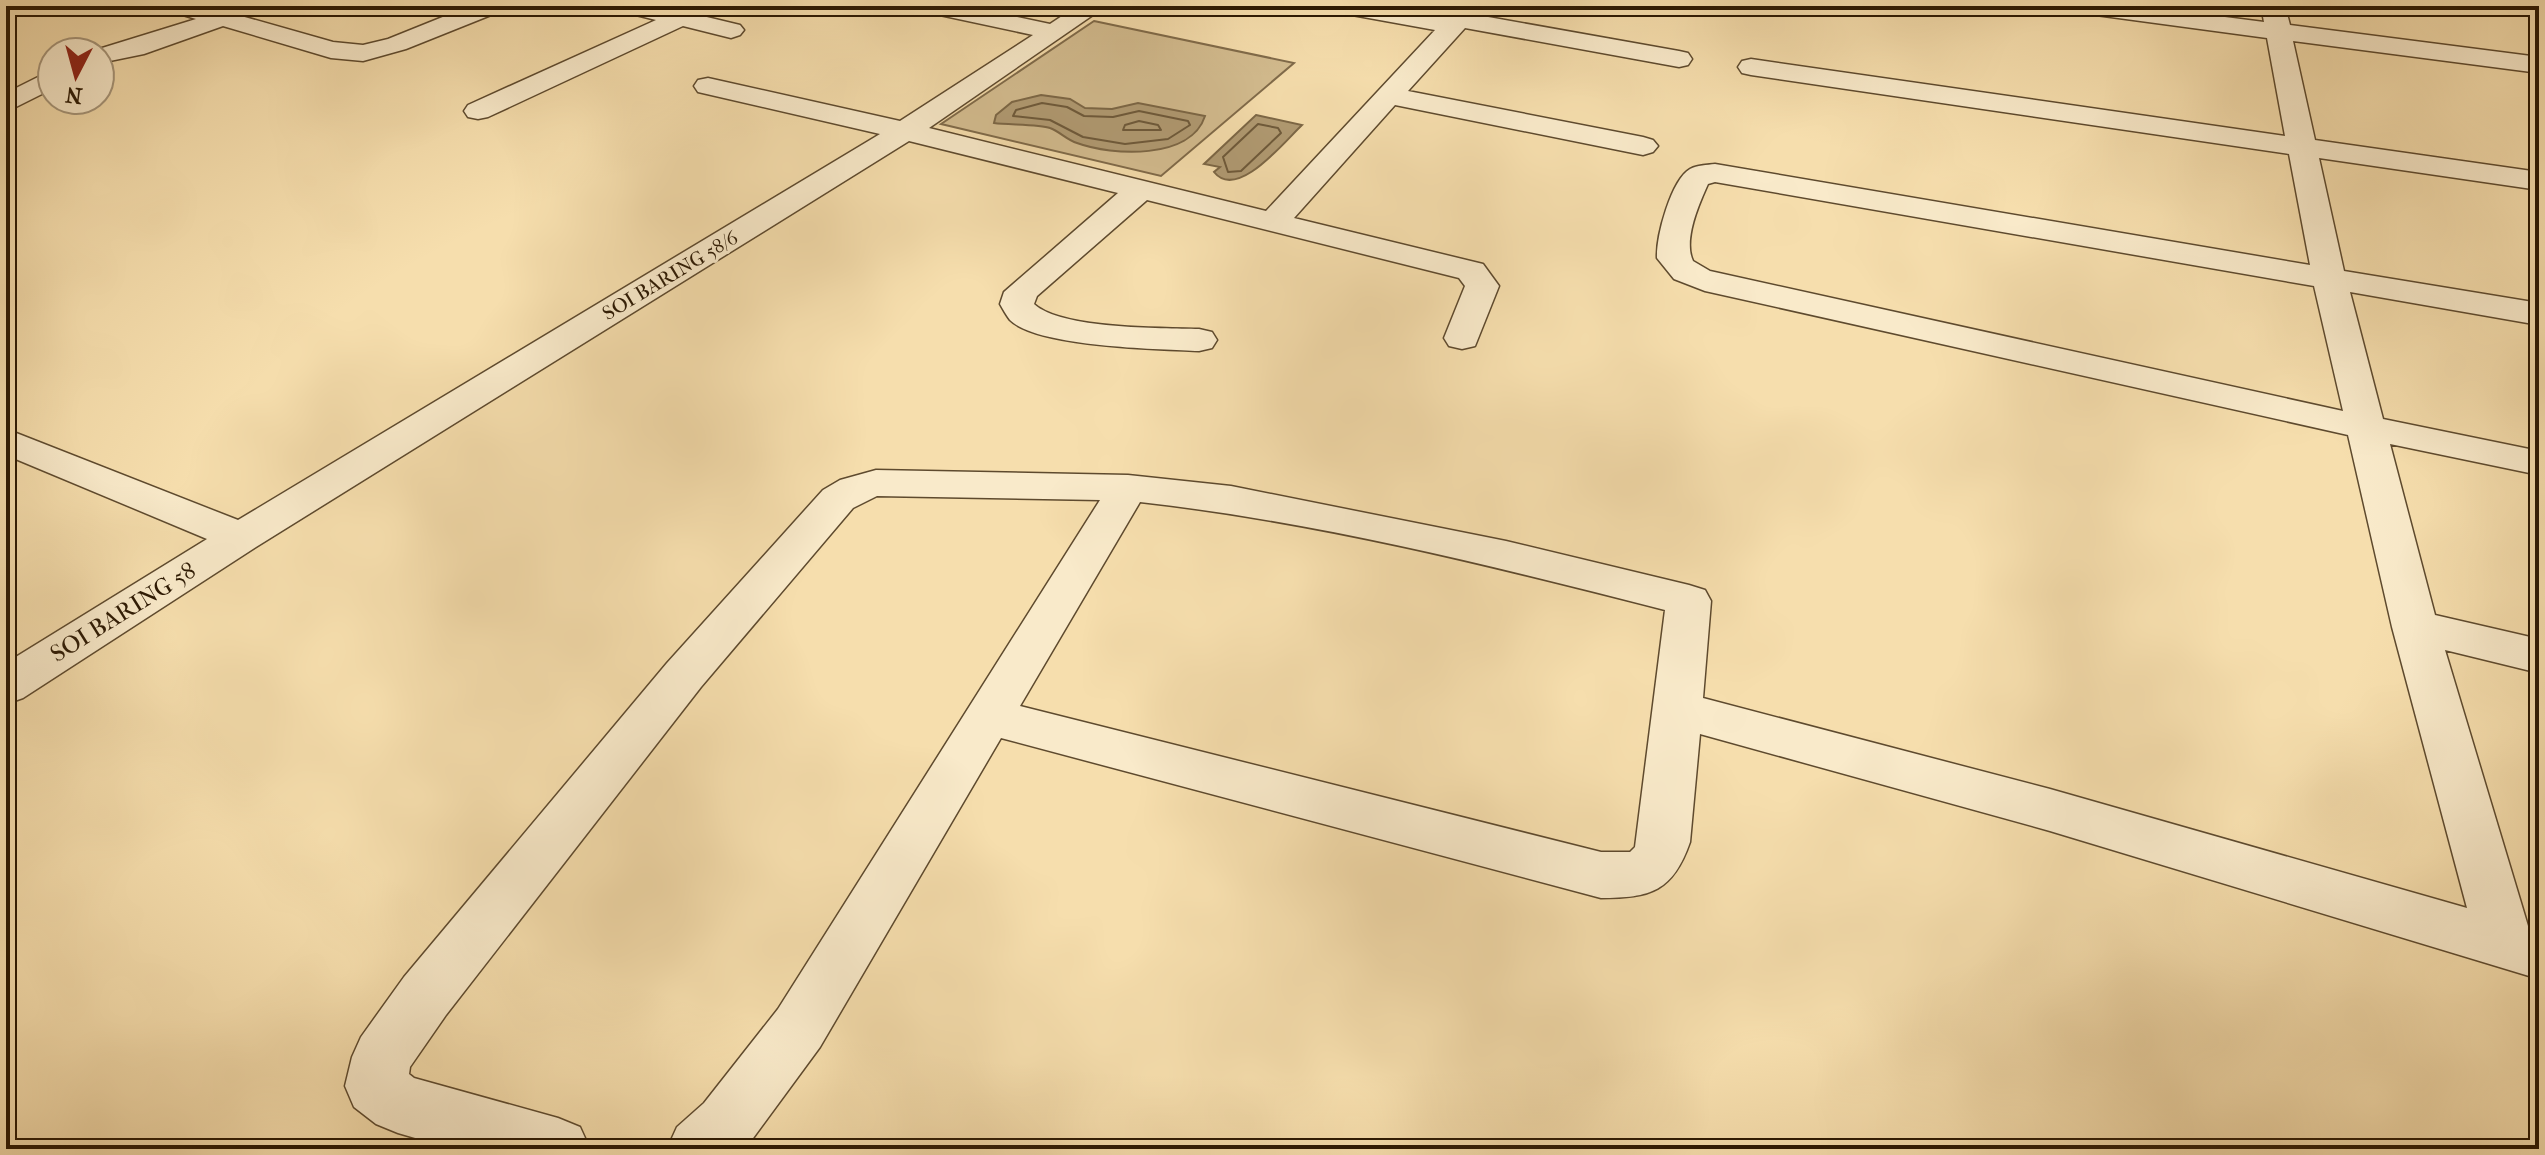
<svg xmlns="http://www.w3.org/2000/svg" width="2545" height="1155" viewBox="0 0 2545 1155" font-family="'IM FELL French Canon',serif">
<rect width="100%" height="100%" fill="#f6dead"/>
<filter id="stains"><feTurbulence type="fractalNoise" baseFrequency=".0025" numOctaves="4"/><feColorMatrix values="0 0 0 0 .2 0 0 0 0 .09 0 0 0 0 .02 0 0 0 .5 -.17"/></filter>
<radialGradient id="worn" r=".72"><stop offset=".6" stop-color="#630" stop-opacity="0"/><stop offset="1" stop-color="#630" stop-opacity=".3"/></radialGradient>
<path fill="#d4bd90" stroke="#806b4a" stroke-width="2" d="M 1094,21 L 1294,63 L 1161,176 L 941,124 Z"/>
<path fill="#b19b73" stroke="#7c6746" stroke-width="2" d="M 1041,95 L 1070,99 L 1085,108 L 1112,109 L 1138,103 L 1205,116 C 1191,160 1112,156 1077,143 C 1067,140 1059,131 1050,128 C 1040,124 1008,125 994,123 L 996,115 L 1012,102 Z
M 1256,115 L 1302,125 C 1284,142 1237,201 1214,172 L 1220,167 L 1204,164 Z"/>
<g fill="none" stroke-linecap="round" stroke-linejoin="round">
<path stroke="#6e5a3b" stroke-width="2" d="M 1042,103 L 1067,107 L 1084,116 L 1113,117 L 1139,111 L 1188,121 L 1190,125 L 1168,139 L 1125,144 L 1083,137 L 1050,120 L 1013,116 L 1016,110 Z
M 1139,121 L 1158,125 L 1161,130 L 1123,130 L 1125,125 Z
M 1258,124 L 1278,128 L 1281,133 L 1241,171 L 1228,172 L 1223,157 Z"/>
<g stroke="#5e4a2e" stroke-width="3">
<path id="street" d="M 167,6 L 206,6 L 333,42 L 363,45 L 388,39 L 470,6 L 504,6 L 501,11 L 406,49 L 363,61 L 331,58 L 223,26 L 144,54 L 100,63 L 100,52 L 89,52 L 196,19 L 170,11 Z
M 617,6 L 661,6 L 740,25 L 744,30 L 740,35 L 731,38 L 683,26 L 488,117 L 478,119 L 468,117 L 464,111 L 468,105 L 656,20 L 620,11 Z
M 918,6 L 966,6 L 1050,24 L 1077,6 L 1106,6 L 929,128 L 1266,211 L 1435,30 L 1341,13 L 1332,11 L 1329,6 L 1383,6 L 1447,17 L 1457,6 L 1483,6 L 1477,15 L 1679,51 L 1688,53 L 1692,59 L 1688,65 L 1679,67 L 1465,28 L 1408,91 L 1643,137 L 1653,140 L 1658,146 L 1653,152 L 1643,155 L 1395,105 L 1294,218 L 1483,264 L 1499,286 L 1475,346 L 1462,349 L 1449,346 L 1444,338 L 1465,286 L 1459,278 L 1147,200 L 1037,296 L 1034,304 C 1061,329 1161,328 1199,329 L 1212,332 L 1217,340 L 1212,348 L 1199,351 C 1159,349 1037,347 1010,320 C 1006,315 1003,309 1000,304 L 1004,292 L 1118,193 L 909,141 L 256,547 L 23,698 L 6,704 L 6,663 L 207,539 L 6,455 L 6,429 L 238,520 L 880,134 L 698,92 L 694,86 L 698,80 L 708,78 L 900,121 L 1033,35 L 921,11 Z
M 2069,6 L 2139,6 L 2264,22 L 2261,6 L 2285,6 L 2290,25 L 2539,57 L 2539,73 L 2293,41 L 2315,140 L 2539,172 L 2539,190 L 2319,158 L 2344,271 L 2539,303 L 2539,325 L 2350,292 L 2383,419 L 2539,451 L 2539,475 L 2390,444 L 2435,615 L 2539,639 L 2539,673 L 2445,650 L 2528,926 L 2539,929 L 2539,979 L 2050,831 L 1700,734 L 1690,842 C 1673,891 1651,898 1601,898 L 1001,738 L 820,1047 L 748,1145 L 744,1149 L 667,1149 L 677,1127 L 704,1103 L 778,1009 L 1100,500 L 877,496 L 853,508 L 701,687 L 446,1015 L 410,1067 L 409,1074 L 414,1078 L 558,1118 L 580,1127 L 590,1149 L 453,1149 L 398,1133 L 376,1124 L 354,1107 L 345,1086 L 352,1057 L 361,1037 L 404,977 L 667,663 L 823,490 L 840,480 L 876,470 L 1128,475 L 1231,486 L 1506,541 L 1689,585 L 1705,590 L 1711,601 L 1703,698 L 2050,789 L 2467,908 L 2392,627 L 2348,435 L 1705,291 L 1674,279 L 1657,258 C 1656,237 1671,180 1690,169 C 1697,165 1707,165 1715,164 L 2310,265 L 2289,154 L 1751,75 L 1742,73 L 1738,67 L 1742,61 L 1751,59 L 2285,136 L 2267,38 L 2081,13 L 2072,11 ZM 1715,182 L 2314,286 L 2343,411 L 1710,271 L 1693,261 C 1683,240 1699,204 1708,184 ZM 1140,502 C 1318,522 1493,566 1665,610 L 1635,847 L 1630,852 L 1601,852 L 1020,706 Z
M 52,70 L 52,89 L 6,112 L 6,93 Z"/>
</g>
<use href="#street" fill="#f9eaca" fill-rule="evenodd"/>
</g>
<g text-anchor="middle" stroke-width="6" stroke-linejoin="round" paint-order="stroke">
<g font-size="20" fill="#2c1903" stroke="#f9eaca">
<text transform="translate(670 275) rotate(-31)" y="7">SOI BARING 58/6</text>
</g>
<g font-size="24" fill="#2c1903" stroke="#f9eaca">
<text transform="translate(123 612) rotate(-32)" y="8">SOI BARING 58</text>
</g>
</g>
<rect width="2545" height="1155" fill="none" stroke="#f6dead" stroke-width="32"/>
<rect x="8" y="8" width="2529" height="1139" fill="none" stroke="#2c1903" stroke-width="4"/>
<rect x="16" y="16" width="2513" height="1123" fill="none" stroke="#2c1903" stroke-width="2"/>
<g transform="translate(76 76) rotate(186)"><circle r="38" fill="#f9eaca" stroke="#a7967a" stroke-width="2"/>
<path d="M0-6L14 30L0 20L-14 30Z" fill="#8f2418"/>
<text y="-12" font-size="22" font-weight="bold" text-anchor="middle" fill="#2c1903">N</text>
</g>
<rect width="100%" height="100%" filter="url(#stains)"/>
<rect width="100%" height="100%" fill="url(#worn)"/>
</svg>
